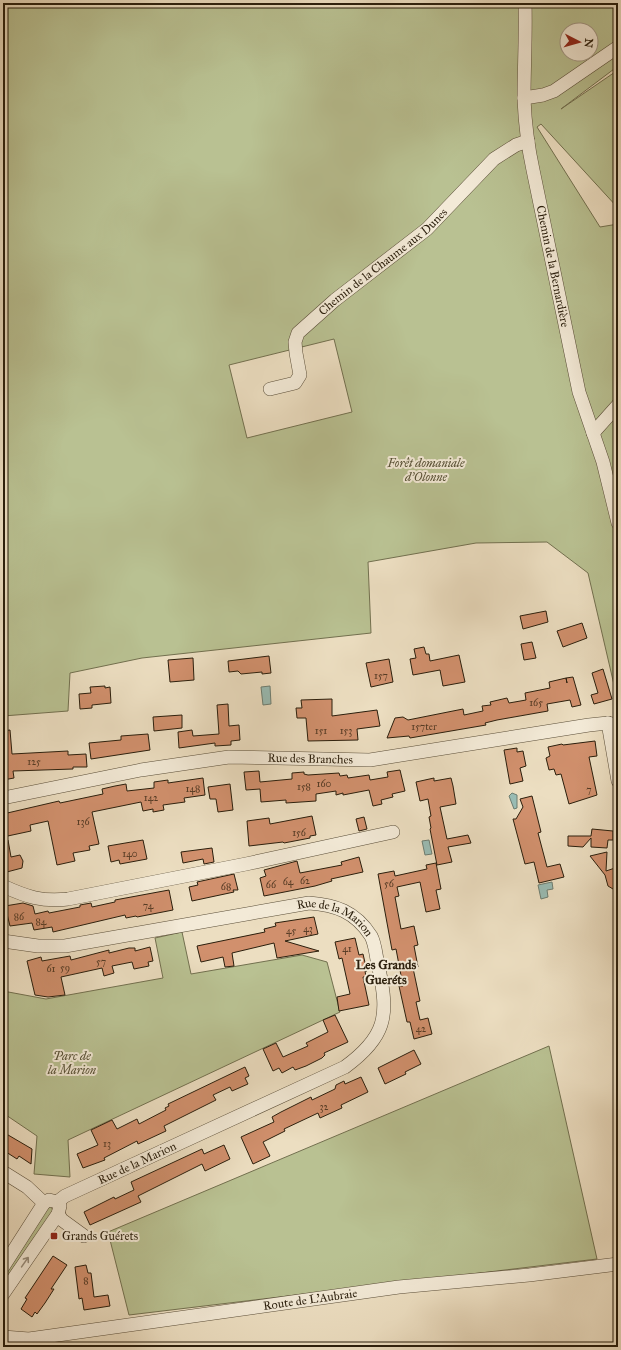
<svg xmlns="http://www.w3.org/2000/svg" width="621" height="1350" viewBox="0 0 621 1350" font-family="'IM FELL Great Primer',serif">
<rect width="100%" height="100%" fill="#ecdec1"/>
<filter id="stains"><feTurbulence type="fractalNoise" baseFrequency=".005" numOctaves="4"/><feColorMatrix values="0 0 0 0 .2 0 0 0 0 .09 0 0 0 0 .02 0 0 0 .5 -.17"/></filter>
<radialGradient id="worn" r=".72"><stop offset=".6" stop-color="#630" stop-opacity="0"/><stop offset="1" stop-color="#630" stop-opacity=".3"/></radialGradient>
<path fill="#b9c192" stroke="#72704f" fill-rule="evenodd" d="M 3,3 L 618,3 L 618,66 L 561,109 L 618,70 L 618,208 L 541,124 L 537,127 L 600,227 L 618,224 L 618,702 L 588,573 L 547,542 L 476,543 L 368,562 L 371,633 L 142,658 L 70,673 L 68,711 L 3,716 ZM 567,30 L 591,30 L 591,54 L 567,54 ZM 334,339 L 352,412 L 247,438 L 229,365 Z
M 182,932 L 191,974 L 302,955 L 327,962 L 340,1012 L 68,1140 L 70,1177 L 34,1174 L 37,1136 L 3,1113 L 3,991 L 46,999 L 163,978 L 155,938 Z
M 549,1046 L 597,1259 L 129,1315 L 108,1232 Z
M 51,1206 L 53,1211 L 3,1287 L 3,1275 L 47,1207 Z"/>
<path fill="#99bcb4" stroke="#6d7d71" d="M 270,686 L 271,704 L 263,705 L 261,687 Z
M 512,793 L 517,795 L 517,808 L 514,809 L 509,796 Z
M 429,840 L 432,854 L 425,855 L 422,841 Z
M 552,882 L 553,889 L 547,890 L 548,897 L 541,899 L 538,885 Z"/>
<path fill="#d1906d" stroke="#2a1e0c" d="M 546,611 L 548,622 L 523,629 L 520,616 Z
M 582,623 L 587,638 L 563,647 L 557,631 Z
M 532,642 L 536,658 L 524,660 L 521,644 Z
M 424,647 L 426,654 L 429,654 L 430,661 L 459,655 L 465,682 L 443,686 L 440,670 L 413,675 L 410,659 L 416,658 L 414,649 Z
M 269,656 L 271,673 L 262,674 L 262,672 L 241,674 L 238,671 L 229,672 L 228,661 Z
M 193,658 L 194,680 L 170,682 L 168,660 Z
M 389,659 L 393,682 L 371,687 L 366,663 Z
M 603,669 L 612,699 L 594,704 L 591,695 L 598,693 L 592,673 Z
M 573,677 L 581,705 L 572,707 L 570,700 L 547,704 L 548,711 L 497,720 L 485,723 L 486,725 L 410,738 L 409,736 L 387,738 L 395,718 L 403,717 L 408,720 L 463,709 L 464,715 L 483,711 L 482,706 L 491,705 L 490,702 L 507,698 L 509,703 L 526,700 L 525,693 L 550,688 L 549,682 L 566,678 L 567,683 L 566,678 Z
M 105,686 L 105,688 L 110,687 L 111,703 L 92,705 L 92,708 L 80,709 L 79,694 L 91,693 L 90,687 Z
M 332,699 L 332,716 L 377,710 L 380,726 L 357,729 L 358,740 L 308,741 L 306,718 L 297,718 L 296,708 L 302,708 L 301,700 Z
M 228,704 L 229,726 L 239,725 L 240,740 L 231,741 L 231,745 L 215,746 L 215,743 L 179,748 L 178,732 L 192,730 L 193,736 L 219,734 L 217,705 Z
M 182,715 L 182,728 L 154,731 L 153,717 Z
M 10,730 L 12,754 L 68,751 L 68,755 L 86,754 L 87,767 L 73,767 L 73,769 L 13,771 L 14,778 L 3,780 L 3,731 Z
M 148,734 L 150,750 L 91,759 L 89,743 L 121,740 L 121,736 Z
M 595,741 L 597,756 L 589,757 L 597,795 L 569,804 L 561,774 L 556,775 L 554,769 L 549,770 L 546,758 L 550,756 L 548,747 L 562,744 L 563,745 Z
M 517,748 L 517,752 L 523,751 L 526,766 L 520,768 L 523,781 L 510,784 L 504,750 Z
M 400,770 L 405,791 L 392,794 L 393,797 L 381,800 L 382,804 L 373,806 L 369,790 L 343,795 L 343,793 L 336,795 L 336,791 L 316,794 L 316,801 L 286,803 L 286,800 L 261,802 L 260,789 L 246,790 L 244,772 L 259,771 L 260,782 L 292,779 L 292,773 L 304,772 L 304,774 L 308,775 L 339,773 L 340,776 L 347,775 L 348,778 L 369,775 L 370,780 L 388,777 L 387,772 Z
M 203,778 L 205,795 L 184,798 L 185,802 L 163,805 L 164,810 L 153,812 L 153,809 L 143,811 L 141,802 L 92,812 L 99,844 L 89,846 L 90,850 L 73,853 L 75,861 L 57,865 L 48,821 L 30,825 L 31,831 L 3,837 L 3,814 L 59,801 L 60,803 L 103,794 L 102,789 L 115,786 L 126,784 L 127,791 L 154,788 L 154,782 L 168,780 L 168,783 Z
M 434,778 L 434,781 L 451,778 L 453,786 L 456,804 L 440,807 L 447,839 L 468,835 L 471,843 L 448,847 L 452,862 L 437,865 L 430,829 L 431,828 L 429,817 L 431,816 L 428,799 L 420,801 L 416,782 Z
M 230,784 L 233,810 L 218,812 L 216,799 L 210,799 L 208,787 Z
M 532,796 L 541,832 L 538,833 L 547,867 L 560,864 L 564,877 L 539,883 L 534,862 L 525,864 L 513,819 L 516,819 L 523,807 L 520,799 Z
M 312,816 L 316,835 L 310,836 L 310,838 L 284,843 L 283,842 L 249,846 L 247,821 L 269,818 L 270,824 Z
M 364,817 L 367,829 L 359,831 L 356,819 Z
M 592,829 L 613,831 L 613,840 L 608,840 L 607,848 L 591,847 L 591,838 L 583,847 L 568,846 L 568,836 L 591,836 Z
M 3,840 L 8,840 L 11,857 L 20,855 L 23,861 L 22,868 L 3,873 Z
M 143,840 L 147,859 L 120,864 L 119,860 L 111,862 L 108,846 Z
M 212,848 L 214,862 L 204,864 L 203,859 L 183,863 L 181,852 Z
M 607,852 L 606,871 L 618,867 L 618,892 L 608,886 L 605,875 L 590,856 Z
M 359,857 L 363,872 L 331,879 L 332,881 L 315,886 L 264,896 L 260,878 L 266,876 L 264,870 L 297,861 L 300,873 L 342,865 L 341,862 Z
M 436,863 L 441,889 L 436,890 L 440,909 L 426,912 L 420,882 L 397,887 L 399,896 L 395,897 L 401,929 L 414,926 L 418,945 L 414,946 L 418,967 L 413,968 L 420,1001 L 416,1002 L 420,1020 L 428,1018 L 432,1034 L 414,1039 L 410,1022 L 407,1022 L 399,986 L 403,986 L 396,949 L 392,950 L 378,874 L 394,871 L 395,876 L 427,869 L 426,865 Z
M 234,874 L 238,890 L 233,890 L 234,892 L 192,901 L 189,887 L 198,885 L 197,882 Z
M 169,890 L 173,910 L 137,917 L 136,916 L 126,918 L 125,915 L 53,932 L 52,927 L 34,930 L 32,923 L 10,926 L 5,906 L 23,903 L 33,906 L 35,914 L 48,911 L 49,913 L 80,907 L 80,905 L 91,903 L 92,907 L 115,902 L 115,900 Z
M 314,917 L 318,934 L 285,941 L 319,951 L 277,958 L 274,943 L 232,953 L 234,966 L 225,967 L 223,957 L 201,962 L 197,946 L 265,932 L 264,929 L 276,926 L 275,923 Z
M 355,938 L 359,955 L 363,954 L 367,971 L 365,971 L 366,977 L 363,977 L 369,1005 L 339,1011 L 337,997 L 350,994 L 342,958 L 339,959 L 335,942 Z
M 150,947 L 153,961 L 148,962 L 149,966 L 134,969 L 132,962 L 112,966 L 114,973 L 104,976 L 102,968 L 61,977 L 65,995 L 48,997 L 35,995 L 27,961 L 41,957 L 42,961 L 70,956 L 71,960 L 109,950 L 109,953 L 129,948 L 135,948 L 135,951 Z
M 335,1015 L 348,1042 L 324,1053 L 325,1055 L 322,1058 L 306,1066 L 295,1070 L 293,1067 L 282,1073 L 279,1068 L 273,1071 L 263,1049 L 276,1043 L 283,1057 L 308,1046 L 306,1043 L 328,1032 L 323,1020 Z
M 414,1050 L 421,1064 L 405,1072 L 406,1074 L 385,1084 L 378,1068 Z
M 245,1067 L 249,1076 L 245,1078 L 248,1084 L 232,1091 L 230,1087 L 213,1095 L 216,1100 L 164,1126 L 166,1131 L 138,1144 L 137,1141 L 104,1158 L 105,1160 L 83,1168 L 77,1154 L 98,1145 L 91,1130 L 112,1120 L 117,1129 L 137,1119 L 139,1124 L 166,1110 L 165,1108 L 169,1106 L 168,1104 Z
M 361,1077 L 368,1092 L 341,1105 L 342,1108 L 320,1118 L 318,1113 L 284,1129 L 285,1131 L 263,1142 L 270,1156 L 253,1164 L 241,1137 L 274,1122 L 272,1117 L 281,1112 L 311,1097 L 312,1100 L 335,1089 L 336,1085 L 344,1081 L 345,1084 Z
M 3,1132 L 32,1149 L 31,1164 L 19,1156 L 17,1159 L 3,1150 Z
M 224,1145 L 230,1159 L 205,1171 L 202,1164 L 138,1196 L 141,1202 L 90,1225 L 84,1212 L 114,1197 L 115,1199 L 134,1190 L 131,1182 L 202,1149 L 204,1154 Z
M 53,1256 L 67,1265 L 51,1289 L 54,1289 L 45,1303 L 37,1314 L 35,1312 L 32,1317 L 21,1309 L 27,1299 L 25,1298 Z
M 86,1265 L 88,1273 L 91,1273 L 94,1297 L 108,1295 L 110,1306 L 84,1310 L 82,1298 L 79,1299 L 75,1267 Z"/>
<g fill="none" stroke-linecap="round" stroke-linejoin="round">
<g stroke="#5a4e39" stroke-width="14">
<g id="minor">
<path id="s1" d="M 525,3 C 526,35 524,67 524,99 C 525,123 528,147 533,170 L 579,392 L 603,462 L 618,523"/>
<path d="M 524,98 L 543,95 L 554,91 L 618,47"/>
<path id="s2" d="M 270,389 L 295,383 L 300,375 L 296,353 L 295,342 L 298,333 L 335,300 L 427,229 L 494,159 L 516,145 L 528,141"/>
<path d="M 593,433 L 618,405"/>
<path d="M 608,723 L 618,781"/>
<path id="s3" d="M 3,798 L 141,770 L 229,757 L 370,760 L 589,725 L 608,723 L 618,725"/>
<path d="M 3,886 C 27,897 42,902 68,899 L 246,864 L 393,832"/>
<path id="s4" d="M 3,941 L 38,946 L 65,946 L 309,903 C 335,905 355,911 371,936 C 376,945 376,959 379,969 C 389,1016 386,1037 345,1067 L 65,1196 L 57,1202"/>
<path d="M 3,1172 L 27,1187 L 44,1203"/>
<path d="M 58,1214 L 62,1220 L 84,1236"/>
<path d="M 3,1267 L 44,1203 L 49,1200 L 57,1202 L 60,1206 L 58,1214 L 3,1294"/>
<path id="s5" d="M 3,1337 L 29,1339 L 399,1287 L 529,1275 L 618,1264"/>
</g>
</g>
<use href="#minor" stroke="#f3ead7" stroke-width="13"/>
</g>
<defs><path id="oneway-shaft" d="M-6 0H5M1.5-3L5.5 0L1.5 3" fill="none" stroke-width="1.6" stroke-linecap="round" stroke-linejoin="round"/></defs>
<use stroke="#998e7c" href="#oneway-shaft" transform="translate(25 1262) rotate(-55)"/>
<rect fill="#8f2418" stroke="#f3ead7" stroke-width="1.5" x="50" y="1232" width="8" height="8" rx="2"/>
<g text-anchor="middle" stroke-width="4" stroke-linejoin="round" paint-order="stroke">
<g font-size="10" fill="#543a24">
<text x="381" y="679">157</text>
<text x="536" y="706">165</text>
<text x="424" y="730">157ter</text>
<text x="321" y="734">151</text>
<text x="346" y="734">153</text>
<text x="34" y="765">125</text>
<text x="324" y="787">160</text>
<text x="304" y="790">158</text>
<text x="193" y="792">148</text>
<text x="589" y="793">7</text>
<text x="151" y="801">142</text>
<text x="83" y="825">136</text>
<text x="299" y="836">156</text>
<text x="130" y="857">140</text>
<text x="305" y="884">62</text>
<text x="288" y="885">64</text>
<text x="389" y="887">56</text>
<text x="271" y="888">66</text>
<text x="226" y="890">68</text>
<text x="148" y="909">74</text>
<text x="19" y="920">86</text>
<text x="41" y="925">84</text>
<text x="308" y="932">43</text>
<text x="291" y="934">45</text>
<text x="347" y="952">41</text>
<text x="101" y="965">57</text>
<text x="65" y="971">59</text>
<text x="51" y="972">61</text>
<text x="421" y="1032">42</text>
<text x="324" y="1110">32</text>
<text x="107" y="1147">13</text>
<text x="86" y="1284">8</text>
</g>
<g font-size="12" fill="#2a1e0c" stroke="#f3ead7">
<text dy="4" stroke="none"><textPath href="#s2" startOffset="189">Chemin de la Chaume aux Dunes</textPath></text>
<text dy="4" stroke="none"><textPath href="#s1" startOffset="266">Chemin de la Bernardière</textPath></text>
<text dy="4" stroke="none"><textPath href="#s3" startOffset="311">Rue des Branches</textPath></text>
<text dy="4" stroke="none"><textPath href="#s4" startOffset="340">Rue de la Marion</textPath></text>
<text transform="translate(137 1163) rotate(-25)" y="4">Rue de la Marion</text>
<text dy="4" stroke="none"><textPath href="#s5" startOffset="310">Route de L'Aubraie</textPath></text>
</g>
<g font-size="12" font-style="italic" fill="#554f34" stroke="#f3ead7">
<text x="426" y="467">Forêt domaniale<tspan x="426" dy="14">d'Olonne</tspan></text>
<text x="72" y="1060">Parc de<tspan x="72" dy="14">la Marion</tspan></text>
</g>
<g font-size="12" fill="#2a1e0c" stroke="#f3ead7" text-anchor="start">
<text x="62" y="1240">Grands Guérets</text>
</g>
<g font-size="13" font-weight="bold" fill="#2a1e0c" stroke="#f3ead7">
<text x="386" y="969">Les Grands<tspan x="386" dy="15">Gueréts</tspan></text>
</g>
</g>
<rect width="621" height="1350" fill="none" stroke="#ecdec1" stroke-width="16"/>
<rect x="4" y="4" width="613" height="1342" fill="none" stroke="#2a1e0c" stroke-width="2"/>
<rect x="8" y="8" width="605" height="1334" fill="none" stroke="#2a1e0c"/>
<g transform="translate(579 42) rotate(96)"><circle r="19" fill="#f3ead7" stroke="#a39886"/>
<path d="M0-3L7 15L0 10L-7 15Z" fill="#8f2418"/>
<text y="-6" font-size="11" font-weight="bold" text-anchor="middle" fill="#2a1e0c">N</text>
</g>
<rect width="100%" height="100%" filter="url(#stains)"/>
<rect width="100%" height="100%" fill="url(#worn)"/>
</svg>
